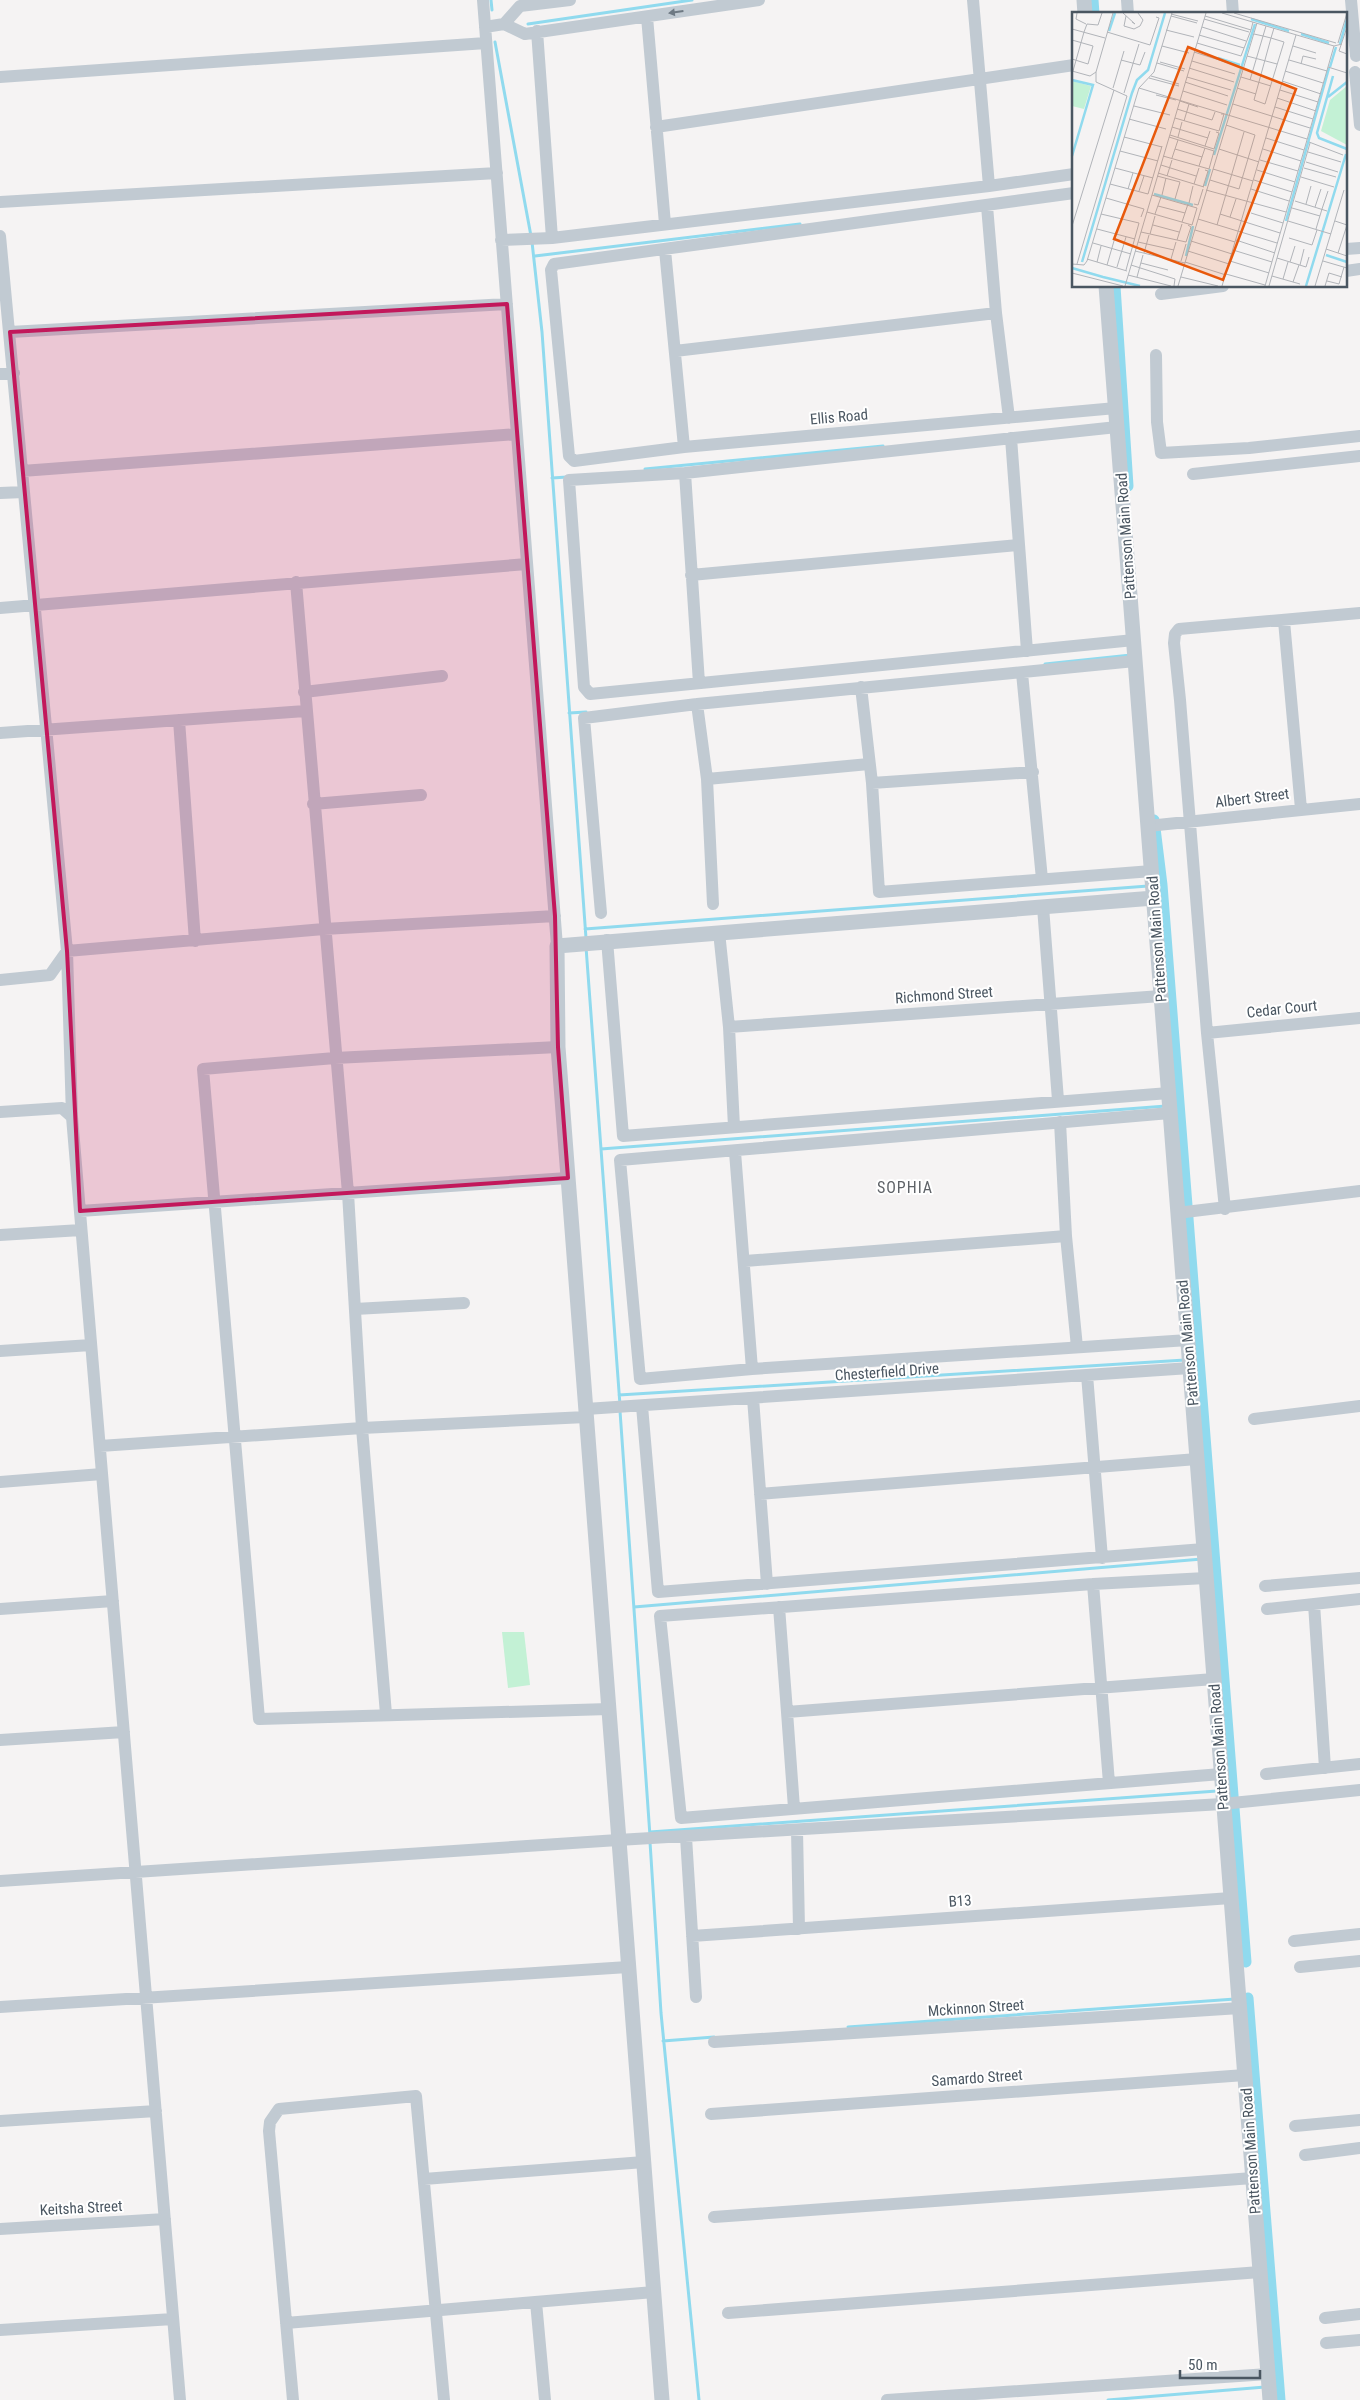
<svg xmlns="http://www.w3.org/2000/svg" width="1360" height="2400" viewBox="0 0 1360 2400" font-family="'Roboto Condensed',sans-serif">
<rect width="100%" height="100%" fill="#f5f3f3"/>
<path fill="#c3f1d5" d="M 502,1632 L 524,1632 L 530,1685 L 508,1688 Z"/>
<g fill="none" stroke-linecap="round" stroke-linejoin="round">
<path stroke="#90daee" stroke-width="3" d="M 491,0 L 492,10
M 528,24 L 692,0
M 495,42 L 531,236
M 532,242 L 542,332 L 586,938
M 535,256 L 800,224
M 645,469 L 883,446
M 552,478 L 567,477
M 1045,664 L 1131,655
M 569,713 L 586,712
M 585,929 L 1148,886
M 586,947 L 620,1405
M 601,1149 L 1166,1106
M 619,1395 L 1185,1360
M 620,1411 L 650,1836
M 634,1607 L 1202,1559
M 650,1832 L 1217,1791
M 650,1842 L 661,2013 L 699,2400
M 848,2027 L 1235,1999
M 663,2041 L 714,2037
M 1108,2400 L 1265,2387"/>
<path stroke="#90daee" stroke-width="11" d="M 1093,0 L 1094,14
M 1115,286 L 1128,486
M 1154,820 L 1162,885 L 1246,1962
M 1248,1998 L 1280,2400"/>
<path stroke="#c1cad2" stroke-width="12" d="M 483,0 L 557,946
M 973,0 L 989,186
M 1127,0 L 1128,14
M 1232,0 L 1233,14
M 1351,0 L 1356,56
M 647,17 L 665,224
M 504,24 L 520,6 L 570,0
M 485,27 L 504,24 L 525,34 L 759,0
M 537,31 L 552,238
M 1355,72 L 1360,125
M 0,77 L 486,43
M 656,127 L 1074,65
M 1074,193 L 554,264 L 551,270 L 569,456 L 574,461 L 684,447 L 1116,408
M 0,202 L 497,173
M 987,206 L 996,313 L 1009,418
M 0,236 L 67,951 L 72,1117 L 180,2400
M 501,240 L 552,238 L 989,186 L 1074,174
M 1346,249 L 1360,248
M 665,250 L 684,447
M 1346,271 L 1360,269
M 1161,294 L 1223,286
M 10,332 L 507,304
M 675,351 L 996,313
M 1156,355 L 1157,422 L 1161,453 L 1249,448 L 1360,436
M 0,374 L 14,373
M 1117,427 L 685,473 L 569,480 L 584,687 L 590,694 L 1134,640
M 1011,438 L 1027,651
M 22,471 L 517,434
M 685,473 L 699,683
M 1193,474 L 1360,456
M 0,493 L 24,492
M 691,575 L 1019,545
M 296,582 L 348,1193 L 362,1428 L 386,1714
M 0,608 L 527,564
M 1284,621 L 1301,809
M 1022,673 L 1042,879
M 861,687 L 872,783 L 879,892 L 1152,871
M 304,692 L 442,676
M 697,704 L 707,779 L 713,904
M 179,720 L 195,941
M 0,733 L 305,711
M 707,779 L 869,764
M 872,783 L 1033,772
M 313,804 L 421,795
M 1148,826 L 1360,804
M 1043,907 L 1058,1100
M 601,913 L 584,718 L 697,704 L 1135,661
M 719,932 L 729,1027 L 734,1127
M 607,940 L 623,1136 L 1169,1093
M 0,980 L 50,975 L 67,951 L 324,929 L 555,916
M 729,1027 L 1161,996
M 1207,1033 L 1360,1018
M 558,1047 L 335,1058 L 203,1069 L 259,1719 L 609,1709
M 0,1112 L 62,1108 L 72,1117
M 1170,1113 L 620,1160 L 640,1379 L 752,1369 L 1188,1340
M 1060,1122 L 1066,1236 L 1077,1347
M 735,1152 L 752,1369
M 1225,1209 L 1207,1033 L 1180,700 L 1174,643 L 1175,634 L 1179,629 L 1360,613
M 80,1211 L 568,1178
M 1177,1213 L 1360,1191
M 0,1235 L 81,1230
M 745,1261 L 1066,1236
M 355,1309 L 464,1303
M 0,1351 L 91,1345
M 1087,1375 L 1102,1558
M 753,1398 L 767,1584
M 642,1406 L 658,1592 L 1204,1549
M 586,1409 L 1190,1368
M 1254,1419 L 1360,1406
M 100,1446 L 362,1428 L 586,1417
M 0,1482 L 102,1474
M 760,1494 L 1197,1459
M 1206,1578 L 1093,1584 L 660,1616 L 681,1818 L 1221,1774
M 1093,1584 L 1109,1783
M 1265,1586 L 1360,1578
M 1314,1604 L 1325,1768
M 779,1607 L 787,1712
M 0,1609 L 113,1601
M 1267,1609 L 1360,1599
M 0,1740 L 124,1732
M 1266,1774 L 1360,1764
M 794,1808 L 787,1712 L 1214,1679
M 797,1830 L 799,1929
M 686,1837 L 696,1997
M 0,1881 L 618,1840 L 1222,1804 L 1360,1790
M 692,1936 L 1231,1898
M 1294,1941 L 1360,1934
M 1300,1967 L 1360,1961
M 0,2007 L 628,1967
M 714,2042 L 1240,2008
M 711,2114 L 1245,2075
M 0,2121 L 156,2111
M 1295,2126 L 1360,2120
M 1305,2155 L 1360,2148
M 424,2179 L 644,2162
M 714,2217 L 1253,2178
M 0,2229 L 165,2219
M 536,2302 L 545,2400
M 728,2313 L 1260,2272
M 1325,2318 L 1360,2314
M 286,2323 L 654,2292
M 0,2330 L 173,2319
M 1326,2343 L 1360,2340
M 293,2400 L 269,2131 L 270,2122 L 279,2109 L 416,2096 L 444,2400
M 887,2400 L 1268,2374"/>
<path stroke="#c1cad2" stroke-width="15" d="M 1084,0 L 1085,14
M 1106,286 L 1270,2400
M 662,2400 L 558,1047 L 557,946 L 1154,898"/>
</g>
<defs><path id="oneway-solid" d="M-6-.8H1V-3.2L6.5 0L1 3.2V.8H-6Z" transform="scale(1.25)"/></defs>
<use fill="#6e7983" href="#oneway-solid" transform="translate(676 12) rotate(172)"/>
<path fill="#c2185b" fill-opacity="0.2" stroke="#c2185b" stroke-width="4" stroke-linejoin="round" d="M 507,304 L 555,916 L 558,1047 L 568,1178 L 80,1211 L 67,951 L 10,332 Z"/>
<g text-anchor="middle" stroke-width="4" stroke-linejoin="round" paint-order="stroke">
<g font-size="15" fill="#4a5661" stroke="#fff">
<text transform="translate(839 417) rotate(-5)" y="5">Ellis Road</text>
<text transform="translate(1126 536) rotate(-94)" y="5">Pattenson Main Road</text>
<text transform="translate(1252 798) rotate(-7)" y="5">Albert Street</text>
<text transform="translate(1157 939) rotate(-94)" y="5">Pattenson Main Road</text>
<text transform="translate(944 995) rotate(-4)" y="5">Richmond Street</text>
<text transform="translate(1282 1009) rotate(-6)" y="5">Cedar Court</text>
<text transform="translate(1188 1343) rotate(-95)" y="5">Pattenson Main Road</text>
<text transform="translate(887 1372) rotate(-4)" y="5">Chesterfield Drive</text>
<text transform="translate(1219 1747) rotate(-94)" y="5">Pattenson Main Road</text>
<text transform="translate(960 1901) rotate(-4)" y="5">B13</text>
<text transform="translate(976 2008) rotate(-4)" y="5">Mckinnon Street</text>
<text transform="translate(977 2078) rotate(-4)" y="5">Samardo Street</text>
<text transform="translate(1251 2151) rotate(-94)" y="5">Pattenson Main Road</text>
<text transform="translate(81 2208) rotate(-3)" y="5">Keitsha Street</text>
</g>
<g font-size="16" letter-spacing="1" fill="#5f6368" stroke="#fff">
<text x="905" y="1193">SOPHIA</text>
</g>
</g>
<g transform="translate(1072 12)">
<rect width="275" height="275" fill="#f5f3f3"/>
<path d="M 0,69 L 19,74 L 12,97 L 0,94 ZM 275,74 L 275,133 L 249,119 L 258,88 Z" fill="#c3f1d5"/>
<path fill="none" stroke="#90daee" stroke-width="2.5" d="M 179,7 L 217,19M 37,19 L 43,1M 229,22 L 257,31M 268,32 L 275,7M 146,46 L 168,53M 258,55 L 264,35M 261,64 L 245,121 L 247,126 L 275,137M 0,68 L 21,73 L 0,144M 256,85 L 275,70M 142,143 L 183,12M 133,174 L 138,157M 82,182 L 121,193M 214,209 L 257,56M 254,243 L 275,250M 114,244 L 121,214M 10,250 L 60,81 L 65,68 L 76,58 L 93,1M 0,256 L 31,265M 31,265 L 68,274M 234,274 L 274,142"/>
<path fill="none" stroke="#b1b4b9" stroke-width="1" d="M 5,1 L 4,7 L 14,12M 51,1 L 63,12 L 60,10M 150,1 L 262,34M 162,1 L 264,31M 99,2 L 126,9M 54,4 L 52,14 L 62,17 L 68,14 L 71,8 L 66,1M 99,4 L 125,11M 133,4 L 179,18 L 181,10M 132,7 L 177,20M 130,15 L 174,29M 275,15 L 267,39 L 275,42M 0,17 L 33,26M 94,18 L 122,25M 12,20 L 15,12 L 26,13 L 30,1M 35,20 L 78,33 L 87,6 L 84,5M 182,22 L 191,24 L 199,26 L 212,30 L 193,92 L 182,88 L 199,26 L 202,16M 127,23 L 172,36M 0,28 L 21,34 L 16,52 L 0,47M 125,31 L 169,44 L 179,18M 266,31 L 275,1M 90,34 L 117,41M 221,34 L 244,41M 122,40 L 166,54M 175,44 L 205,52M 49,48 L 68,53 L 73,40M 217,48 L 255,59M 120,49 L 163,62M 88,50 L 113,57M 85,51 L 112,59M 229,52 L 231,44 L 244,47M 256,55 L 275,61M 117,56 L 162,70M 0,59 L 18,64 L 24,60 L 41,1M 1,59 L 12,20M 213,59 L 251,71M 79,64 L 107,72M 115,65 L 159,78M 169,65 L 199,74M 77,66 L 107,74M 178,68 L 194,14M 210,69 L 249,82M 113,70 L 156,84M 41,76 L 52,39M 67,76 L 235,127M 165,76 L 184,82M 208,78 L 246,90M 111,79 L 155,93M 52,81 L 67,32M 84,83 L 104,88M 205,86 L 244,99M 108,89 L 126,95M 161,92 L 238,116M 62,94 L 98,103M 203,95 L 241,107M 105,97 L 140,108 L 143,100M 103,106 L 147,119 L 152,102 L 149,102M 57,107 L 94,117M 112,109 L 117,92M 100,115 L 136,126M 98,123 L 142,137M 52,125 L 90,135M 106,125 L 110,110M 194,126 L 232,138M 237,130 L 271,143M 133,134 L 138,119M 103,137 L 130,145M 142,137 L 147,121 L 144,120M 147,137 L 187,150M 191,137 L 229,149M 48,139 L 86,149M 236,140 L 269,150M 91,144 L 137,157 L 142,139 L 97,125M 100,146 L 106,128M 188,148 L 226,159M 234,150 L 266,160M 89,153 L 124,164M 127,154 L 133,136M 43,156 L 81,166M 232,156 L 264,165M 141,157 L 181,169M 185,158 L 223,170M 86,161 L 132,175M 85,164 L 108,170 L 103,187M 95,164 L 100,148M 229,165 L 262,175M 138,168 L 167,177 L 183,123 L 154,113M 182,168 L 220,180M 38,172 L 76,182 L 90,134M 122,172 L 127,156M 131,175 L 136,159 L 133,158M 56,177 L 61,161M 179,177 L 217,189M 134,178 L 214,200M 67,179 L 72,164M 90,183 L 94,166M 34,186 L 72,197 L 69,205M 223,189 L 255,199M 117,191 L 121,174M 122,192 L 126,193 L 131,177M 234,192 L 239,174M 86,194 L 113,201M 243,195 L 249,177M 220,196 L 248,204M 250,197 L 256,179M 75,200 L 120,213 L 125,196 L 80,183M 179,201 L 211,211M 29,202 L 67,211 L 54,258M 83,202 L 89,185M 148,202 L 208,221M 158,205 L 164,187M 126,207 L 205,231M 216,209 L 259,222M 263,209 L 275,213 L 266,241M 110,210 L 116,192M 81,213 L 107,220M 145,213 L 172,120M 0,214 L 42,78M 25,217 L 63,227M 244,217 L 250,197M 123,218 L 163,230M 69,220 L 114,230 L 119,215 L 116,213M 78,222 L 83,204M 217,226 L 240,233 L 245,218M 105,228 L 110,212M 164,228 L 203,241M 119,229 L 160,242M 66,230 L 102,238M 21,231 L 59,242M 254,237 L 275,244M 161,238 L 200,250M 63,239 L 113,251M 116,239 L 157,252M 72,241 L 77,223M 205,246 L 234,255 L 237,245M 15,247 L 55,259M 99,247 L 104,230M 109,249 L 114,232M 158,249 L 197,261M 251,249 L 275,256M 25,250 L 29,234M 113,250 L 154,263M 218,250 L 223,234M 69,251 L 96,258M 0,252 L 12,253 L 15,249 L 67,76 L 82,60 L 100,1M 5,252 L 55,84 L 24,70 L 24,60M 35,253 L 44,222M 59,253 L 103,267 L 102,274M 228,253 L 232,237M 45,255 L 54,225M 0,261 L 51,274M 154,262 L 193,273M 56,263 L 99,274M 200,264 L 228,272M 65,265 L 71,243M 109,265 L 146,274M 211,267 L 216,250M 255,269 L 267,272 L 272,255M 221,270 L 227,253M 53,274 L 134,1M 106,274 L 185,11M 150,274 L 224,23M 193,274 L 262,34 L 270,32M 197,274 L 238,131M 243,274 L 272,178M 253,274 L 257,261 L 270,265"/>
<path fill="#e8590c" fill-opacity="0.15" stroke="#e8590c" stroke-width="2.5" d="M 116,35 L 224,77 L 151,268 L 42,227 Z"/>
<rect width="275" height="275" fill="none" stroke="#4a5661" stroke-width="2.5"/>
</g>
<path d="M1180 2370v8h80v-8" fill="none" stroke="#4a5661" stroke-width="2.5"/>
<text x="1188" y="2370" font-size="15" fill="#4a5661" stroke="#ffffff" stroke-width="4" paint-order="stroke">50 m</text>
</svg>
